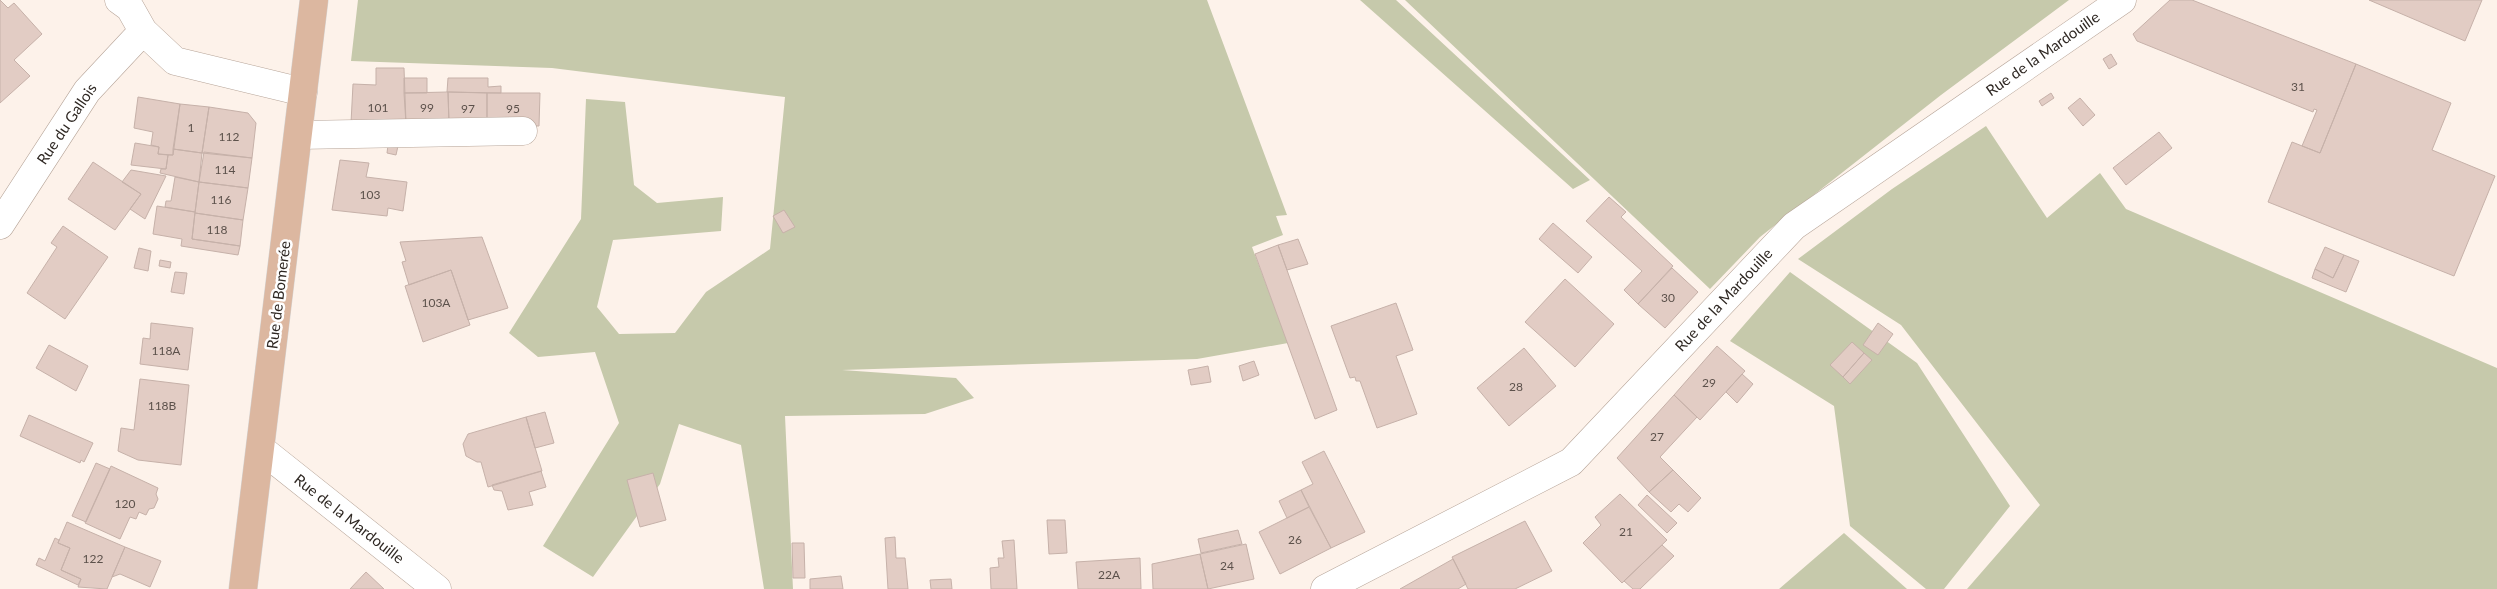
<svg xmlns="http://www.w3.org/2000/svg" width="2497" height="589" viewBox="0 0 2497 589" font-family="Lato,sans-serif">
<rect width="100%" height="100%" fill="#fdf2ea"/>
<path fill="#c6c9ab" d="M 358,0 L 1207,0 L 1287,215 L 1276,216 L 1283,235 L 1252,247 L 1288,343 L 1197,359 L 842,370 L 956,378 L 974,398 L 925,414 L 785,416 L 793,589 L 764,589 L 741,445 L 679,424 L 660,484 L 593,577 L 543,546 L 619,423 L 595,352 L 538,357 L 509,333 L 581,219 L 586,99 L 625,102 L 634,185 L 657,203 L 723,197 L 721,231 L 613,240 L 597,307 L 619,334 L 675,333 L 706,292 L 770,249 L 785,97 L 552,68 L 351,61 Z
M 1360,0 L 1396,0 L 1590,180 L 1573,189 Z
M 1405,0 L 2069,0 L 1941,95 L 1760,237 L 1710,289 Z
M 1986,126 L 2047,218 L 2100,173 L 2126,209 L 2497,368 L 2497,589 L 1967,589 L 2040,505 L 1901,325 L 1798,259 L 1892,189 Z
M 1790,272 L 1917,363 L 2010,506 L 1944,589 L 1926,589 L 1850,526 L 1834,406 L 1730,341 Z
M 1844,533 L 1907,589 L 1779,589 Z"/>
<path fill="#e2ccc4" stroke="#c6b1a9" d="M 0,0 L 8,8 L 14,3 L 42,34 L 14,60 L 30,76 L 0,103 Z
M 2170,0 L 2192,0 L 2356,64 L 2320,153 L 2302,146 L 2317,110 L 2314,109 L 2313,112 L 2137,41 L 2133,34 Z
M 2369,0 L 2482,0 L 2465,41 Z
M 2111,54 L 2117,64 L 2109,69 L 2103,59 Z
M 2356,64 L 2451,103 L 2432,150 L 2495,176 L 2454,276 L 2268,202 L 2292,142 L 2320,153 Z
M 376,68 L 404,68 L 406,124 L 351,123 L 353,84 L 376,85 Z
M 404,78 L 427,78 L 427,93 L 404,93 Z
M 448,78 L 488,78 L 488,87 L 501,86 L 501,93 L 447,92 Z
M 448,92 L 449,124 L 406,124 L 404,93 Z
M 448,92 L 487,93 L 487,125 L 449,124 Z
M 487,93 L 540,93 L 539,126 L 487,125 Z
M 2051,93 L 2054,98 L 2042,106 L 2039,101 Z
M 138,97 L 180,104 L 173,155 L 158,154 L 159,147 L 151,145 L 153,132 L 134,128 Z
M 2080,98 L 2095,115 L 2083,126 L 2068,108 Z
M 180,104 L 209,107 L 202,153 L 173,149 Z
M 209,107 L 248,113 L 256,123 L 252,158 L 202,153 Z
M 2159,132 L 2172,148 L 2126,185 L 2113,168 Z
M 135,143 L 159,147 L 158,154 L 168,155 L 166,169 L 131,165 Z
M 388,145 L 398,146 L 396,155 L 387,153 Z
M 173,149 L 202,153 L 199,182 L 160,173 L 161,169 L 166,169 L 168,155 L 173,155 Z
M 204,152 L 252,158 L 248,188 L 199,182 Z
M 340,160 L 369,163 L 366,177 L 407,182 L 403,211 L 388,208 L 387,216 L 332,210 Z
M 93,162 L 141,194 L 115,230 L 68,199 Z
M 131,170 L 166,176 L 145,219 L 130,209 L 141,194 L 122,182 Z
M 175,177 L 199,182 L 195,212 L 165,207 L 166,201 L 171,201 Z
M 199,182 L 248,188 L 243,220 L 195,213 Z
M 1609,197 L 1626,212 L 1621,217 L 1673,266 L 1638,304 L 1624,290 L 1642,271 L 1586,221 Z
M 157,206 L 195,212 L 192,239 L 240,246 L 238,255 L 181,246 L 182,239 L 153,234 Z
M 784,210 L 795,227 L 783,233 L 773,216 Z
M 195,213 L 243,220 L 240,246 L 192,239 Z
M 1553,223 L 1592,257 L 1578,273 L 1539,239 Z
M 63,226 L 108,257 L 65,319 L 27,293 L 57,247 L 51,243 Z
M 482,237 L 508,308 L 468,320 L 451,270 L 409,285 L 402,262 L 406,261 L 400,242 Z
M 1298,239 L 1308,264 L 1287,270 L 1278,245 Z
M 1278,245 L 1337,410 L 1315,419 L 1255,254 Z
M 2325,247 L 2344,255 L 2333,278 L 2315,269 Z
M 139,248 L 151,251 L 148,271 L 134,268 Z
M 2344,255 L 2359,261 L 2346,292 L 2312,278 L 2315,269 L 2333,278 Z
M 160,260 L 171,262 L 170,268 L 159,266 Z
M 1672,268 L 1698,292 L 1665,328 L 1638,304 Z
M 451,270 L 470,325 L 423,342 L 405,286 Z
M 175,272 L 187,273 L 184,294 L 171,292 Z
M 1565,279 L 1614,324 L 1575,367 L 1525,322 Z
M 1396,303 L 1413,350 L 1396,356 L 1417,414 L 1377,428 L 1360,381 L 1356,381 L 1355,377 L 1350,378 L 1331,326 Z
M 151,323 L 193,328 L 188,370 L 140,364 L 143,338 L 150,339 Z
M 1878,323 L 1893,334 L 1878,355 L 1863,345 Z
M 1852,342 L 1864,353 L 1843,377 L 1830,365 Z
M 49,345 L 88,366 L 76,391 L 36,368 Z
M 1717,346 L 1745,371 L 1700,420 L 1674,395 Z
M 1524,348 L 1556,386 L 1509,426 L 1477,388 Z
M 1864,353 L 1872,360 L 1850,384 L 1843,377 Z
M 1254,361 L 1259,375 L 1243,381 L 1239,366 Z
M 1208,366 L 1211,382 L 1191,385 L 1188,370 Z
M 1742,374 L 1753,384 L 1737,403 L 1726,392 Z
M 140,379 L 189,385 L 181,465 L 138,460 L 118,451 L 121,428 L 134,430 Z
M 1674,395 L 1697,417 L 1660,457 L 1673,470 L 1649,492 L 1617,458 Z
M 545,412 L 554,443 L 535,448 L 526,417 Z
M 29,415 L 93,443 L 84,462 L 81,460 L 80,463 L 20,436 Z
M 526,417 L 542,471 L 488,487 L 481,462 L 477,462 L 466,456 L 463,444 L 468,434 Z
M 1324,451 L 1365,532 L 1331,548 L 1301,490 L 1313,484 L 1302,462 Z
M 96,463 L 110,469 L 86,522 L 72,516 Z
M 111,466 L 158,488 L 156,494 L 158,499 L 154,508 L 149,509 L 146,515 L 139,512 L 136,519 L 130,517 L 120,539 L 85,523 Z
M 1673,470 L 1701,498 L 1688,512 L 1679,504 L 1671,512 L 1649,492 Z
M 541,471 L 546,487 L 529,492 L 533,505 L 508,510 L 502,491 L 494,490 L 492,485 Z
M 653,473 L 666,520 L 640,527 L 627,480 Z
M 1301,490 L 1309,507 L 1287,518 L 1279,501 Z
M 1620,494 L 1667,540 L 1622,583 L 1583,543 L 1601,525 L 1595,517 Z
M 1647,495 L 1677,523 L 1667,533 L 1638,505 Z
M 1309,507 L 1331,548 L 1280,574 L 1259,532 Z
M 1047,520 L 1065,520 L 1067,553 L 1049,554 Z
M 1525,521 L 1552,571 L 1515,589 L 1468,589 L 1452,557 Z
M 67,522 L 125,547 L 107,589 L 78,587 L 81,579 L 61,570 L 70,548 L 58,543 Z
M 1238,530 L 1242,544 L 1201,553 L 1198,539 Z
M 895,537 L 896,558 L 905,558 L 908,589 L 888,589 L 885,538 Z
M 55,538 L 59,540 L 58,543 L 70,548 L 61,570 L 81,579 L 78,585 L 36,565 L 39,558 L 45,561 Z
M 1014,540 L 1017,589 L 991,589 L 990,568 L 999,567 L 998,558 L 1004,558 L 1002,541 Z
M 792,543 L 804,543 L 805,578 L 793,578 Z
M 1246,544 L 1254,579 L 1208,589 L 1200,554 Z
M 1662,545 L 1674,556 L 1640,589 L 1633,589 L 1624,581 Z
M 125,547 L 161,561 L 150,587 L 120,574 L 112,577 Z
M 1200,554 L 1208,589 L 1153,589 L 1152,564 Z
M 1140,558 L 1141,589 L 1078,589 L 1076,562 Z
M 1453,559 L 1466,584 L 1458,589 L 1400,589 Z
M 366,572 L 384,589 L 350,589 Z
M 841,576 L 843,589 L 810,589 L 810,579 Z
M 951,579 L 952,589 L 931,589 L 930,580 Z"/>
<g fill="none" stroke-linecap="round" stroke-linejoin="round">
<g stroke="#b6a498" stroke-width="29">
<path id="minor" d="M 119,0 L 130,8 L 143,31 L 175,61 L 303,92
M 299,135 L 523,131
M 0,225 L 87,91 L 143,31
M 261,449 L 437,589
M 1325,589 L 1571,462 L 1794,226 L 2122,0"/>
</g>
<g stroke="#d5d4d3" stroke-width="29">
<path id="major" d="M 243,589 L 314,0"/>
</g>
<use href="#minor" stroke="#fff" stroke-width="28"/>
<use href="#major" stroke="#dcb7a0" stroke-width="28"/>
</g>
<g text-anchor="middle" stroke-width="5" stroke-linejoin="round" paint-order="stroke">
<g font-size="12" fill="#5c514b">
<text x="2298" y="91">31</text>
<text x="378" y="112">101</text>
<text x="427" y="112">99</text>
<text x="468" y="113">97</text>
<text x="513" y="113">95</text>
<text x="191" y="132">1</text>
<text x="229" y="141">112</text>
<text x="225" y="174">114</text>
<text x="370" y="199">103</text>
<text x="221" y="204">116</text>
<text x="217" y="234">118</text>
<text x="1668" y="302">30</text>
<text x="436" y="307">103A</text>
<text x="166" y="355">118A</text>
<text x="1709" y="387">29</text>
<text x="1516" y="391">28</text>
<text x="162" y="410">118B</text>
<text x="1657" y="441">27</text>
<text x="125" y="508">120</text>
<text x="1626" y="536">21</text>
<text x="1295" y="544">26</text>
<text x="93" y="563">122</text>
<text x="1227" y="570">24</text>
<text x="1109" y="579">22A</text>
</g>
<g font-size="15" fill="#2f2823" stroke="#fff">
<text transform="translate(2043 54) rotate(-35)" y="5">Rue de la Mardouille</text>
<text transform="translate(67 124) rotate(-56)" y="5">Rue du Gallois</text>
<text transform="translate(279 295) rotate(-83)" y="5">Rue de Bomerée</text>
<text transform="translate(1724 300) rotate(-47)" y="5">Rue de la Mardouille</text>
<text transform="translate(349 519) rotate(38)" y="5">Rue de la Mardouille</text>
</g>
</g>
</svg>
